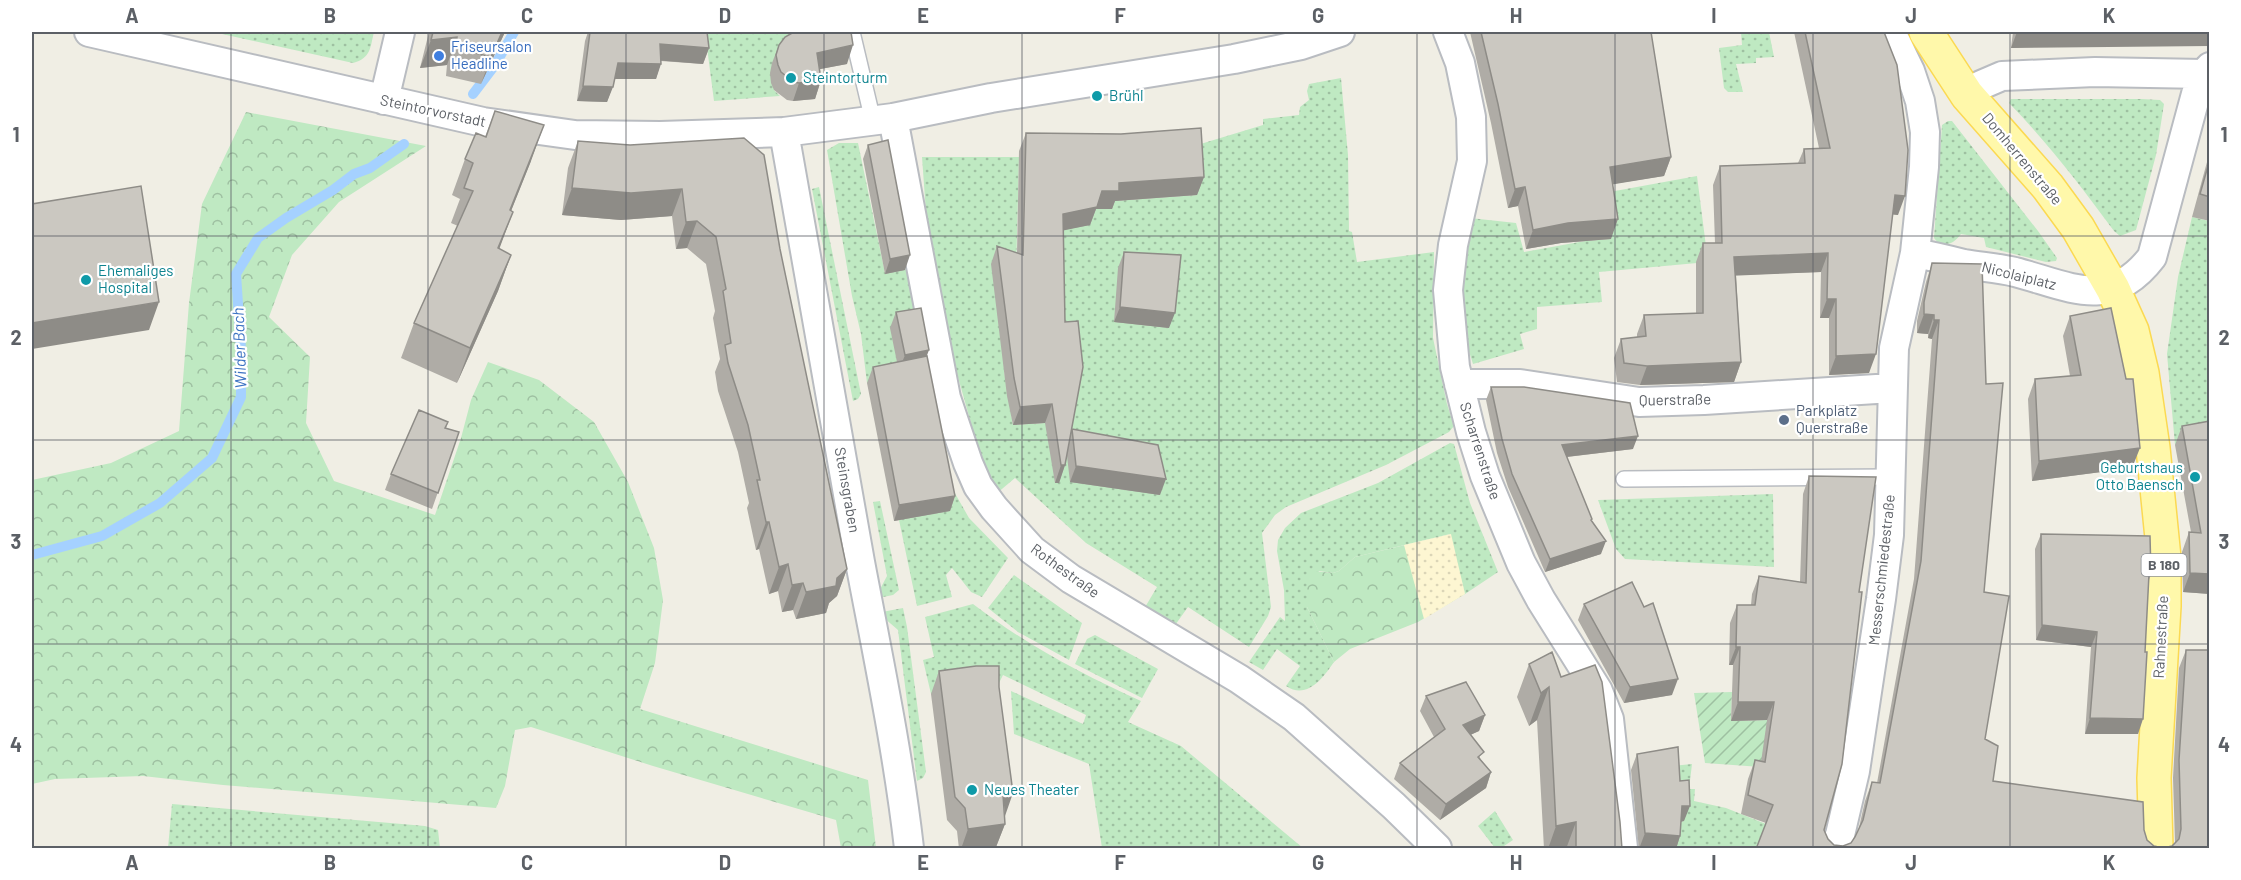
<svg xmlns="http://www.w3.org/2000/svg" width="2241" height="880" viewBox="0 0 2241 880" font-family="Barlow,sans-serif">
<defs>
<pattern id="grass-dots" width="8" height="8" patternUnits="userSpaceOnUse" patternTransform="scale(1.5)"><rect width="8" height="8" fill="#bfe9c2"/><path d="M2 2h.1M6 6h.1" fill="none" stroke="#9ec0a1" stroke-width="1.8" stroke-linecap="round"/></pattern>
<pattern id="forest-crowns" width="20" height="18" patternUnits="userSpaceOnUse" patternTransform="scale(1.5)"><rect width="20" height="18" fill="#bfe9c2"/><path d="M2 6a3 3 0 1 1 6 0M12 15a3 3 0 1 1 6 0" fill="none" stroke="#9ec0a1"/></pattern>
<pattern id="sand-dots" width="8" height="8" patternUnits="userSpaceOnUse" patternTransform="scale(1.5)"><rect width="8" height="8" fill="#fdf6d2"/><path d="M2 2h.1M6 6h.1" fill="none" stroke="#dbd5b7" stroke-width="1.8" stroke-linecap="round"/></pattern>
<pattern id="garden-furrows" width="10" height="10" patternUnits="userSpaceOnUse" patternTransform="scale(1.5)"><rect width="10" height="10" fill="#bfe9c2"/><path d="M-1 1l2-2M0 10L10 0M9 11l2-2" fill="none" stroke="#9ec0a1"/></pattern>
</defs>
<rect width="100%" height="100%" fill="#f0eee4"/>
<path fill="url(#grass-dots)" d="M 213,32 L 212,32 L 374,32 C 370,48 371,58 353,63 Z
M 705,32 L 792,32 L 795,50 L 774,90 L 780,96 L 714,101 Z
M 1741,32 L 1769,32 L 1774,57 L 1756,58 L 1756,63 L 1736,64 L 1743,92 L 1728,92 L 1724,88 L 1719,48 L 1742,45 Z
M 1341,78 L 1348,155 L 1349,231 L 1352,232 L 1357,262 L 1434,252 L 1433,338 L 1447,404 L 1454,426 L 1449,432 L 1386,465 L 1286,507 L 1275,515 L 1262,533 L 1271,607 L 1268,616 L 1249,647 L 1188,607 L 1173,628 L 1144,609 L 1157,587 L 1086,543 L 1015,478 L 996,494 L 985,473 L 956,370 L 928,240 L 922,157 L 1019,157 L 1016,273 L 1004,371 L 1013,425 L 1045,423 L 1059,340 L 1056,214 L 1096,209 L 1113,201 L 1197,195 L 1194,146 L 1263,125 L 1263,119 L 1299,115 L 1300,107 L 1309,100 L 1307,91 L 1309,84 Z
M 2011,99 L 2141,99 L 2160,100 L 2164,104 L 2156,155 L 2136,230 L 2120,236 L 2114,231 C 2081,186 2048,143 2009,103 Z
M 1948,121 L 1952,121 L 2038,231 L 2057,258 L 2056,261 L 2046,262 L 1986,247 L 1984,238 L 1961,234 C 1954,243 1950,245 1939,244 L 1934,238 L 1942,125 Z
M 839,143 L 858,143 L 885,273 L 914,268 L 923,322 L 899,370 L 892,378 L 867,383 L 861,334 L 852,296 L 827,150 Z
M 1697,176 L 1708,262 L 1599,272 L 1602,302 L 1537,307 L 1537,329 L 1520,334 L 1524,349 L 1473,364 L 1467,345 L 1459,274 L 1470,218 L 1516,223 L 1524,252 L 1585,241 L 1610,239 L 1604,193 Z
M 819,187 L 861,394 L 858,399 L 853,401 L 812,189 Z
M 2192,217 L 2209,221 L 2209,439 L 2175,445 L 2167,354 L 2178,277 Z
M 1450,443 L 1454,444 L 1470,503 L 1498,572 L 1465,594 L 1450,534 L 1355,557 L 1339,571 L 1333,573 L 1319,571 L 1307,607 L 1334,662 C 1323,678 1307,700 1286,686 L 1300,666 L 1277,649 L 1263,670 L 1249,662 L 1280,617 L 1285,621 L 1284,590 L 1277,551 L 1278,540 L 1285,528 L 1301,513 L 1378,483 Z
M 952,488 L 969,518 L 1008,558 L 982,597 L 971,592 L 952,568 L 946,575 L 952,597 L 917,606 L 899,520 Z
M 1773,494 L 1774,567 L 1625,559 L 1616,549 L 1598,500 Z
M 880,501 L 899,590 L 893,595 L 878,598 L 878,593 L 887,576 L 873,502 Z
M 1014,575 L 1082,623 L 1069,660 L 1018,632 L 988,608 Z
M 973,604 C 1025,644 1081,674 1141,701 L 1128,722 L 1181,746 L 1303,848 L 1102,848 L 1089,764 L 1014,734 L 1011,691 L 1083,724 L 1086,715 L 1003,675 L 998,685 L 931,694 L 923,660 L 934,657 L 925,617 Z
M 903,608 L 907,627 L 926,772 L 923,778 L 917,781 L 898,630 L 883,617 L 882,612 Z
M 1095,635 L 1158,669 L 1142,698 L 1075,664 L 1087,639 Z
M 1692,764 L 1689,789 L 1695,789 L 1694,801 L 1726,808 L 1766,824 L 1757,848 L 1675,848 L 1672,766 Z
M 172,804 L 425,826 L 438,830 L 440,848 L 168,848 Z
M 1495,811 L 1513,840 L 1501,848 L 1495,848 L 1478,826 Z"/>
<path fill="url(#forest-crowns)" d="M 246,112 L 426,146 L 339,202 L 292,255 L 269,317 L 310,357 L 306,423 L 334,481 L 435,515 L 461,438 L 471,400 L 488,362 L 539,380 L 594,422 L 628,482 L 654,548 L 663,600 L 655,663 L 640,709 L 868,780 L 876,848 L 841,848 L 836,820 L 653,766 L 531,727 L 515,730 L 505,786 L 496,808 L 223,785 L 143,776 L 55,779 L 32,784 L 32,480 L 111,463 L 179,431 L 189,303 L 202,204 Z
M 1451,534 L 1465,594 L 1418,622 L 1350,649 L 1334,662 L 1307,607 L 1307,576 L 1312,571 L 1333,573 L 1339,571 L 1355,557 Z"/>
<path fill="url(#sand-dots)" d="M 1451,534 L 1465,594 L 1424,619 L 1404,545 Z"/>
<path fill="url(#garden-furrows)" d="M 1732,692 L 1731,721 L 1767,720 L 1767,732 L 1761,767 L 1705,763 L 1694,693 Z"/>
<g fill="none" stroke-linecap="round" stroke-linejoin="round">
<path stroke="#a5d1ff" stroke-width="10" d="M 473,94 L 495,65 L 514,32
M 32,555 L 102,536 L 160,503 L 212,458 L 241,397 L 241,349 L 236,274 L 258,238 L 286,218 L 333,190 L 354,174 L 370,168 L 404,144"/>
<g stroke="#b9bcc1" stroke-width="18">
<path id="service" d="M 852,32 L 873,121
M 1624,479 L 1891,477"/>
</g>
<g stroke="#b9bcc1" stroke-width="32">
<path id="minor" d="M 89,32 L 483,122 L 575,135 L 660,136 L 784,132 L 893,118 L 991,98 L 1234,59 L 1301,45 L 1340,32
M 1448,32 L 1460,63 L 1471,117 L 1472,161 L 1453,245 L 1448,290 L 1455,367 L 1471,432 L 1485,476 L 1521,563 L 1541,600 L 1598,691 L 1609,719 L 1623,848
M 1967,95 L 1981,85 L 2002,76 L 2095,72 L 2204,74
M 384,100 L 400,32
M 893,118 L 946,398 L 968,463 L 978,486 L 994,508 L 1032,550 L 1071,579 L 1239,679 L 1294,717 L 1394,806 L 1437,848
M 784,132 C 808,275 834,418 860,562 C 878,657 898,752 909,848
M 1915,253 C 1931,256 1948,260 1964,264 C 1981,267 1998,268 2015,272 C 2069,286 2110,312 2152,257 L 2196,94 L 2204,74 L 2210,67
M 1459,384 L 1520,384 L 1639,402 L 1704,400 L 1892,388
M 1834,848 L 1840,835 L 1855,771 L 1881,599 L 1889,535 L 1894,348 L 1915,253 L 1924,167 L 1925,132 L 1920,101 L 1910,71 L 1896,42 L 1888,32"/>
</g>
<g stroke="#fbd952" stroke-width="36">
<path id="primary" d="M 1926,32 L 1967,95 L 2048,187 L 2078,228 L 2113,289 L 2132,331 L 2142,373 L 2153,448 L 2164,558 L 2164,606 L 2154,778 L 2156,848"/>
</g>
<use href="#service" stroke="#fff" stroke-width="15"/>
<use href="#minor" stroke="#fff" stroke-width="28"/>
<use href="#primary" stroke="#fff8aa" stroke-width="33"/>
</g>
<path fill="#afaca6" d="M 429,32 L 505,32 L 481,84 L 446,76 L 447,65 L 420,68 Z
M 588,32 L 707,32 L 709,48 L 703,64 L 661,61 L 656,79 L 615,79 L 607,102 L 577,101 L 585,41 Z
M 1470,32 L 1651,32 L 1671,157 L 1664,176 L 1612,184 L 1611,239 L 1561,243 L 1526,249 L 1518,206 L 1508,208 L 1491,123 Z
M 1794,32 L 1884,32 L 1898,215 L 1892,214 L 1869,373 L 1829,375 L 1829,318 L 1820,318 L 1821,272 L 1736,275 L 1741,362 L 1734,382 L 1640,385 L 1617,382 L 1614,358 L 1621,339 L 1637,337 L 1637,334 L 1644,315 L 1696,313 L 1696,262 L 1703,243 L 1715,243 L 1713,185 L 1720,166 L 1798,163 L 1804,149 L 1819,148 Z
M 2013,32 L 2210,32 L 2011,48 Z
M 779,45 L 847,64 L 820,69 L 821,80 L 815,99 L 793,101 L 787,100 L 774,90 L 771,83 L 770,73 L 772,63 Z
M 495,111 L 531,161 L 511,211 L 499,249 L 511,255 L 498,291 L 457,383 L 401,358 L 414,323 L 458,226 L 451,223 L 460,199 L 452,195 L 465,159 L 485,137 Z
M 1026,133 L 1204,177 L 1197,195 L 1115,201 L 1112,209 L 1096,209 L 1090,225 L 1063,230 L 1065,322 L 1072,429 L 1160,495 L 1070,482 L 1067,456 L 1065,465 L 1059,483 L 1055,483 L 1045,423 L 1013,425 L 1007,396 L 991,264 L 997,246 L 1017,253 L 1019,151 Z
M 578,141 L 630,145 L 780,249 L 847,569 L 837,596 L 829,603 L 826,613 L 796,619 L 793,610 L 782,612 L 778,591 L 769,594 L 759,549 L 756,550 L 747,508 L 749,503 L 738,452 L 718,391 L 715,372 L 720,359 L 713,318 L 715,311 L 706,264 L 687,248 L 676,249 L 672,216 L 621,220 L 562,215 L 568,168 Z
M 868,145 L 905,270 L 885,274 L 863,159 Z
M 2210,151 L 2210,221 L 2192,217 Z
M 1124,252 L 1169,328 L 1114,322 L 1118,268 Z
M 1932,263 L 1984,592 L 1985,739 L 1993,781 L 2144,830 L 2147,840 L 2154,846 L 2163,848 L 2172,846 L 2175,843 L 2173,778 L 2179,668 L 2186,650 L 2210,849 L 1756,849 L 1766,823 L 1741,814 L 1748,779 L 1755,760 L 1761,762 L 1767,720 L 1731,721 L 1733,665 L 1729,665 L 1730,623 L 1737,605 L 1751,605 L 1752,594 L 1759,576 L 1800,582 L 1803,494 L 1809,476 L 1824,830 L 1828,839 L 1834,845 L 1843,846 L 1851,843 L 1855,837 L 1858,832 L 1865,801 L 1872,782 L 1877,783 L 1914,579 L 1932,339 L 1928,338 L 1928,334 L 1917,333 L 1917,321 L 1926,282 Z
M 896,312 L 927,356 L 955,496 L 950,511 L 894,521 L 867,383 L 873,367 L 897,362 L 890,328 Z
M 2070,316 L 2126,379 L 2132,468 L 2032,481 L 2028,399 L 2035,379 L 2070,376 L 2063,336 Z
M 1491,387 L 1633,449 L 1567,457 L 1591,521 L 1601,554 L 1545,572 L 1508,487 L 1497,453 L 1486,400 Z
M 2210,421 L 2210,594 L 2183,592 L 2182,552 L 2189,532 L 2191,532 L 2175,445 L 2182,426 Z
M 448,422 L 446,428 L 459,432 L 432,509 L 385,490 L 391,474 Z
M 2041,534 L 2151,574 L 2149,580 L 2138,734 L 2085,734 L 2091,647 L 2036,640 L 2035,549 Z
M 1584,604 L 1672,695 L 1624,703 L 1578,620 Z
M 1552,652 L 1622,849 L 1544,849 L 1537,720 L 1529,726 L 1517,697 L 1529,664 Z
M 939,671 L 1005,816 L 1005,824 L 996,847 L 982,849 L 959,849 L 957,831 L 947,820 L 931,694 Z
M 1426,696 L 1485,715 L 1479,731 L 1470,735 L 1481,760 L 1491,772 L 1486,788 L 1440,820 L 1394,779 L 1400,763 L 1434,737 L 1420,711 Z
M 1637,754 L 1680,781 L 1684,821 L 1681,822 L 1680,836 L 1676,849 L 1639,849 L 1631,770 Z"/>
<path fill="#8e8c87" d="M 502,32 L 505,32 L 481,84 L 491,57 Z
M 2017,32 L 2210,32 L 2210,46 L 2011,48 Z
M 457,37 L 447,65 L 420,68 L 431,40 Z
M 660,44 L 709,48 L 703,64 L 654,60 Z
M 853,45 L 847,64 L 810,71 L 817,53 Z
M 618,63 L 661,64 L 656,79 L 613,79 Z
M 821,80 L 815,99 L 793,101 L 799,83 Z
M 583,86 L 613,87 L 607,102 L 577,101 Z
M 544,125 L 531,161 L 497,246 L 510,210 Z
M 1671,157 L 1664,176 L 1603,186 L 1610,167 Z
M 1204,177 L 1197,195 L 1115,201 L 1112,209 L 1096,209 L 1090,225 L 1056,232 L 1063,214 L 1102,191 L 1119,183 Z
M 1525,187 L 1518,206 L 1508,208 L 1515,189 Z
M 572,188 L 682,189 L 672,216 L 621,220 L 562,215 Z
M 1895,195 L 1905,196 L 1898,215 L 1888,214 Z
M 513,212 L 500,247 L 485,284 L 498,248 Z
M 1618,219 L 1611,239 L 1561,243 L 1526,249 L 1533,230 L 1568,223 Z
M 697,221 L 687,248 L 676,249 L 686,222 Z
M 1828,253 L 1821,272 L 1727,276 L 1734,257 Z
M 511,255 L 498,291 L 457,383 L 470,348 Z
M 910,255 L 905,270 L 885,274 L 890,259 Z
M 1827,299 L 1836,299 L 1829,318 L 1820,318 Z
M 159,302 L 149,330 L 32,349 L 32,323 Z
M 1120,307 L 1175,313 L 1169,328 L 1114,322 Z
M 1924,314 L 1934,315 L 1928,334 L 1917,333 Z
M 1934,320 L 1939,320 L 1932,339 L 1928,338 Z
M 929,350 L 923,366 L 899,370 L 905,355 Z
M 1876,354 L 1869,373 L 1829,375 L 1836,356 Z
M 1741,362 L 1734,382 L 1640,385 L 1647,366 Z
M 1052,404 L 1045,423 L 1013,425 L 1020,407 Z
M 1638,436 L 1633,449 L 1557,458 L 1562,445 Z
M 2140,448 L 2132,468 L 2032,481 L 2039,461 Z
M 1061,465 L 1065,465 L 1059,483 L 1055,483 Z
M 1076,466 L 1166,479 L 1160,495 L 1070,482 Z
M 955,496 L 950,511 L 894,521 L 899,505 Z
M 766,522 L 769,522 L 759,549 L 756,550 Z
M 1606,541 L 1601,554 L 1545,572 L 1550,559 Z
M 788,564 L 778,591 L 769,594 L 779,567 Z
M 847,569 L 837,596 L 829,603 L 826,613 L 796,619 L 806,592 L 837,578 Z
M 2190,573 L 2210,574 L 2210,594 L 2183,592 Z
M 803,583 L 793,610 L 782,612 L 792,585 Z
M 2042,625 L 2097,632 L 2091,647 L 2036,640 Z
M 1736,647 L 1740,647 L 1733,665 L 1729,665 Z
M 1678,679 L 1672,695 L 1624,703 L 1630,687 Z
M 1549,687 L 1537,720 L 1529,726 L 1541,693 Z
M 1738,702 L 1774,702 L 1767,720 L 1731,721 Z
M 1485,715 L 1479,731 L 1457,741 L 1463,725 Z
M 2090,718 L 2143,719 L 2138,734 L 2085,734 Z
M 1491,772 L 1486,788 L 1440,820 L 1446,804 Z
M 1013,793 L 1005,816 L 1003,795 Z
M 1682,806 L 1690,806 L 1684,821 L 1676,822 Z
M 1576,822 L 1566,849 L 1548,849 L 1556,826 Z
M 1005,824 L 996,847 L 982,849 L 961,849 L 968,829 Z
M 1645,833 L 1680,836 L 1676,849 L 1639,849 Z"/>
<path fill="#cbc8c1" stroke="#8e8c87" stroke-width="1.5" d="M 433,32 L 502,32 L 491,57 L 456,48 L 457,37 L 431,40 Z
M 590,32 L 707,32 L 709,48 L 660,44 L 661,64 L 618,63 L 613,87 L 583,86 Z
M 794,32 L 851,32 L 853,45 L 817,53 L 821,80 L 799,83 L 794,82 L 781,72 L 778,65 L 776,55 L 779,45 L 785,37 Z
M 1481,32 L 1651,32 L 1671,157 L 1610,167 L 1618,219 L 1568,223 L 1533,230 L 1525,187 L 1515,189 L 1498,104 Z
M 1805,32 L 1884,32 L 1897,65 L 1908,150 L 1905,196 L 1895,195 L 1876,354 L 1836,356 L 1836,299 L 1827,299 L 1828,253 L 1734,257 L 1741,362 L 1647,366 L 1624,363 L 1621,339 L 1646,336 L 1644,315 L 1703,313 L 1703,243 L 1722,243 L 1720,166 L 1805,163 L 1804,149 L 1830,148 Z
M 495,111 L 544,125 L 510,210 L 513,212 L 498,248 L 511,255 L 470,348 L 414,323 L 473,191 L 464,188 L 473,163 L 465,159 L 476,133 L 486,137 Z
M 1201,128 L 1204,177 L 1119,183 L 1119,191 L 1102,191 L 1097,207 L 1063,214 L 1065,322 L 1078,321 L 1083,367 L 1065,465 L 1061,465 L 1052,404 L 1020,407 L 1014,378 L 997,246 L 1023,255 L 1026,133 L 1121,134 Z
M 744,138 L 764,155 L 780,249 L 847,569 L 837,578 L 836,586 L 806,592 L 803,583 L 792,585 L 788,564 L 779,567 L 769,522 L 766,522 L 757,480 L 760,480 L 748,425 L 728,363 L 725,345 L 731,343 L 723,291 L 726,289 L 716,237 L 697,221 L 686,222 L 682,189 L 631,193 L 572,188 L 578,141 L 630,145 Z
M 888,140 L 910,255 L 890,259 L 868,145 Z
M 2210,159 L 2210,197 L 2200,194 Z
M 141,186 L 159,302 L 32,323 L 32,204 Z
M 1124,252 L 1181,255 L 1175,313 L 1120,307 Z
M 1932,263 L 1982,264 L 1986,384 L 2003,383 L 1984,592 L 2009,596 L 1985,739 L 1998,746 L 1993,781 L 2143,802 L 2144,830 L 2147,840 L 2154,846 L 2163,848 L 2172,846 L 2179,839 L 2181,829 L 2179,760 L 2186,650 L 2210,650 L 2210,849 L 1756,849 L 1773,805 L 1748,795 L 1755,760 L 1765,762 L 1774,702 L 1738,702 L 1740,647 L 1736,647 L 1737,605 L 1755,605 L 1759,576 L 1806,583 L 1809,476 L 1876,477 L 1859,592 L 1862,592 L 1842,764 L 1824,830 L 1828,839 L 1834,845 L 1843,846 L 1851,843 L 1855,837 L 1863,820 L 1872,782 L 1880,783 L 1921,561 L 1939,320 L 1934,320 L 1934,315 L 1924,314 L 1924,302 Z
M 921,308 L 929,350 L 905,355 L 896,312 Z
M 2111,308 L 2126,379 L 2133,379 L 2140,448 L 2039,461 L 2035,379 L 2081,375 L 2070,316 Z
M 927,356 L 955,496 L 899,505 L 873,367 Z
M 1491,387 L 1524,387 L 1630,403 L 1638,436 L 1562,445 L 1592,519 L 1591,520 L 1606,541 L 1550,559 L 1512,474 L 1502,439 Z
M 419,410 L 448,422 L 445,428 L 459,432 L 438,493 L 391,474 Z
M 2210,421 L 2210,574 L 2190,573 L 2189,532 L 2201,533 L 2182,426 Z
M 1072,429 L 1158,445 L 1166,479 L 1076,466 Z
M 2041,534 L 2150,536 L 2151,574 L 2149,574 L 2145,652 L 2147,652 L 2143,719 L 2090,718 L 2097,632 L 2042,625 Z
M 1632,582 L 1644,607 L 1653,603 L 1678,679 L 1630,687 L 1584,604 Z
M 1552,652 L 1561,677 L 1595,665 L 1602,682 L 1620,822 L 1622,849 L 1576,849 L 1576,822 L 1556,826 L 1549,687 L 1541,693 L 1529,664 Z
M 976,666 L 999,666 L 999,687 L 1013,793 L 1003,795 L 1005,824 L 968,829 L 965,808 L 955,797 L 939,671 Z
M 1466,682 L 1485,715 L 1463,725 L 1484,752 L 1478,757 L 1491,772 L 1446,804 L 1400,763 L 1445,729 L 1426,696 Z
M 1678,747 L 1680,781 L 1689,780 L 1690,806 L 1682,806 L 1680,836 L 1645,833 L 1637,754 Z"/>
<path fill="none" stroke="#5c6066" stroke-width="1.5" stroke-opacity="0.55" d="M 231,32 L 231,848M 428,32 L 428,848M 626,32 L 626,848M 824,32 L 824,848M 1022,32 L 1022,848M 1219,32 L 1219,848M 1417,32 L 1417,848M 1615,32 L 1615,848M 1813,32 L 1813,848M 2010,32 L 2010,848M 32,236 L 2210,236M 32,440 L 2210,440M 32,644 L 2210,644"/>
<circle fill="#3f7fe0" stroke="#fff" stroke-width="2" cx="439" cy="56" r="6"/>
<g fill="#0f9aa8" stroke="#fff" stroke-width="2">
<circle cx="791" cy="78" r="6"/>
<circle cx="1097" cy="96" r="6"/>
<circle cx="86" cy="280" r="6"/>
<circle cx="2195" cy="477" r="6"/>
<circle cx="972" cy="790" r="6"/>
</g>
<circle fill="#5c6f8a" stroke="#fff" stroke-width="2" cx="1784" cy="420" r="6"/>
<g text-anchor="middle" stroke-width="4.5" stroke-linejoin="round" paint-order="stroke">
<rect fill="#fff" stroke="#8d9094" stroke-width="1.5" x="2141.5" y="554" width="45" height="22" rx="4.5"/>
<g font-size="14" font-weight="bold" fill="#5c6066">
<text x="2164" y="570">B 180</text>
</g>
<g font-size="15" fill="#366cbe" stroke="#fff" text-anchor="start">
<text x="451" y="52">Friseursalon<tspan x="451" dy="17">Headline</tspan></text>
</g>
<g font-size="15" fill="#0d838f" stroke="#fff" text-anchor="start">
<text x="803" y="83">Steintorturm</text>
<text x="1109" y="101">Brühl</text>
<text x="98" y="276">Ehemaliges<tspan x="98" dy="17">Hospital</tspan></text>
<text x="2183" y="473" text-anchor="end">Geburtshaus<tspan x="2183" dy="17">Otto Baensch</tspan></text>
<text x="984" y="795">Neues Theater</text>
</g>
<g font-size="15" fill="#5c6066" stroke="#fff">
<text transform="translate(433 111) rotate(12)" y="5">Steintorvorstadt</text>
<text transform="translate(2022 159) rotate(50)" y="5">Domherrenstraße</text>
<text transform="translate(2019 276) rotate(14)" y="5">Nicolaiplatz</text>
<text transform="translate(1675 400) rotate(-1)" y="5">Querstraße</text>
<text transform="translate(1480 451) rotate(72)" y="5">Scharrenstraße</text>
<text transform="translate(847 490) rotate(80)" y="5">Steinsgraben</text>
<text transform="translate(1882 570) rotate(-84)" y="5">Messerschmiedestraße</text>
<text transform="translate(1065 571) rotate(36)" y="5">Rothestraße</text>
<text transform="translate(2161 637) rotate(-87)" y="5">Rahnestraße</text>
</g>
<g font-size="15" fill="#4e5e75" stroke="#fff" text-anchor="start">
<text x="1796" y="416">Parkplatz<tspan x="1796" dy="17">Querstraße</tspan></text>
</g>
<g font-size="16" font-style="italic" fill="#3c73c3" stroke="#fff">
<text transform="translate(239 348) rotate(-92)" y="6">Wilder Bach</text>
</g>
</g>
<rect width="2241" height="880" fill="none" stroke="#ffffff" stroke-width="66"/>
<rect x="33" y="33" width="2175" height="814" fill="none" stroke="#5c6066" stroke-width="2"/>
<g font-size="20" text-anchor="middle" font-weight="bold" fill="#5c6066">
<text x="132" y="23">A</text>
<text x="330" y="23">B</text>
<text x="527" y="23">C</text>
<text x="725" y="23">D</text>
<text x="923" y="23">E</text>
<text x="1120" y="23">F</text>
<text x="1318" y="23">G</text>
<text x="1516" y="23">H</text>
<text x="1714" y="23">I</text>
<text x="1911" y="23">J</text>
<text x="2109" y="23">K</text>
<text x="16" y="142">1</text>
<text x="2224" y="142">1</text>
<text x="16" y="345">2</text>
<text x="2224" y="345">2</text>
<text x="16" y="549">3</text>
<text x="2224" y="549">3</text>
<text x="16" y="752">4</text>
<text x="2224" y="752">4</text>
<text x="132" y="870">A</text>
<text x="330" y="870">B</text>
<text x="527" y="870">C</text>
<text x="725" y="870">D</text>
<text x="923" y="870">E</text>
<text x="1120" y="870">F</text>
<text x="1318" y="870">G</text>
<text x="1516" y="870">H</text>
<text x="1714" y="870">I</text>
<text x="1911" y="870">J</text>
<text x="2109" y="870">K</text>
</g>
</svg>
